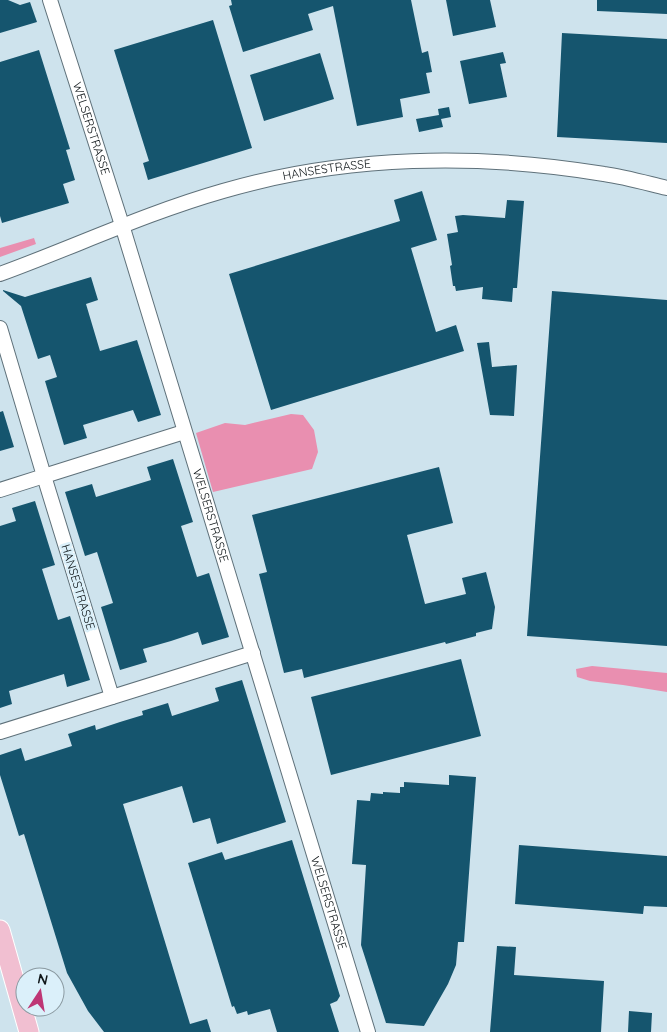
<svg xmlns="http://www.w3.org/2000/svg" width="667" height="1032" viewBox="0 0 667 1032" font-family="Quicksand,sans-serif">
<rect width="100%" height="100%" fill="#cee3ed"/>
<path fill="#e98fb0" d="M 34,238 L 36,244 L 0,257 L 0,248 Z
M 291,414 L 303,415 L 314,430 L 318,452 L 312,469 L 213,492 L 196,433 L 225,423 L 245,425 Z
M 592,666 L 667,673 L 667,692 L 623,685 L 590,681 L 577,677 L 576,669 Z"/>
<path fill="#15556e" d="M 0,0 L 8,0 L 20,5 L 30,2 L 37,22 L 0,33 Z
M 231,0 L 411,0 L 422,53 L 428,51 L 432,72 L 426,73 L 430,93 L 400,99 L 403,117 L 357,126 L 333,6 L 308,14 L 313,30 L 243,52 L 229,6 L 232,5 Z
M 446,0 L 490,0 L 496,27 L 453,36 Z
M 597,0 L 667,0 L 667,14 L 597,11 Z
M 213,20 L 252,148 L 148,180 L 143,163 L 149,161 L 114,50 Z
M 562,33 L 667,39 L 667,143 L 557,137 Z
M 39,50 L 70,149 L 66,150 L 75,180 L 63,184 L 69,203 L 2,223 L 0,216 L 0,62 Z
M 503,52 L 506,63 L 500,64 L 507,97 L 469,104 L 460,61 Z
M 320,53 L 334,99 L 264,121 L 250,75 Z
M 449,107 L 451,117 L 441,119 L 443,127 L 419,132 L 416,119 L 439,115 L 438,109 Z
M 422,191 L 437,240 L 411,248 L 436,332 L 456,325 L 464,351 L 271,410 L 229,274 L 400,221 L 394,200 Z
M 507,200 L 524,201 L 517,288 L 513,288 L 512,302 L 482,299 L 483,287 L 456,291 L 455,286 L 453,286 L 450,266 L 452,265 L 447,234 L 458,232 L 455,216 L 463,215 L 505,218 Z
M 91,277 L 98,300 L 86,304 L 100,351 L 137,340 L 161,415 L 138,422 L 133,410 L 83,425 L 87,438 L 64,445 L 45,381 L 57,377 L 50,355 L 38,359 L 21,306 L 3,291 L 3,290 L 25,297 Z
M 552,291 L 667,300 L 667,646 L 527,636 Z
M 489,342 L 492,367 L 517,365 L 514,416 L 490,415 L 477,343 Z
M 3,411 L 14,447 L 0,451 L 0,412 Z
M 173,459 L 193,522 L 181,526 L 197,577 L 209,573 L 229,637 L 202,645 L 198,632 L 171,641 L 143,649 L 147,662 L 120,670 L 101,607 L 113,603 L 97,552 L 85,556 L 65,492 L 92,484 L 96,497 L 151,480 L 147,467 Z
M 439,467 L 453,523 L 407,535 L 425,604 L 466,594 L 462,578 L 486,572 L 495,607 L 492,629 L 476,633 L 476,636 L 446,644 L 445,642 L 304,678 L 302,669 L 284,673 L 259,574 L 267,572 L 252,515 Z
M 35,501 L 55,565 L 42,569 L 58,620 L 70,616 L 90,680 L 67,687 L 64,674 L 9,691 L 12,704 L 0,708 L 0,526 L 16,521 L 12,508 Z
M 461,659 L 481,736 L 331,775 L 311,697 Z
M 242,680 L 286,822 L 217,844 L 210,818 L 193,823 L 182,786 L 123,804 L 190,1024 L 207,1019 L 211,1032 L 104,1032 L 88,1011 L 67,973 L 24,834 L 19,836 L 0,775 L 0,755 L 21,748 L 25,761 L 72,746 L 68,734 L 95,725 L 96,730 L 120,722 L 143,715 L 142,711 L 168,703 L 172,716 L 219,701 L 215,688 Z
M 449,775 L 476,777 L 464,942 L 458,942 L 456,965 L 448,984 L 424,1026 L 386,1023 L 361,945 L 366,865 L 352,864 L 357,800 L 370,801 L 371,793 L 383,794 L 383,792 L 400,793 L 400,787 L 404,787 L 404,782 L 449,785 Z
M 292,840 L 340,996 L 337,1001 L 330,1004 L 339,1032 L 277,1032 L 270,1009 L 248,1015 L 247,1011 L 237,1014 L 234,1006 L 232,1007 L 188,863 L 222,852 L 225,860 Z
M 519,845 L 667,856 L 667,907 L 644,906 L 643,914 L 515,904 Z
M 497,946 L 516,947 L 514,975 L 604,981 L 601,1032 L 490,1032 Z
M 629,1011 L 652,1013 L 651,1032 L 628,1032 Z"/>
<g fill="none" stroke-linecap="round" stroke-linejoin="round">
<g stroke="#5f717a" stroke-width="16">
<g id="minor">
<path id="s1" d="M 50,0 L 122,225 L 368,1032"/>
<path id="s2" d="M 0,274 C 74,247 146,213 223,191 C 346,155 478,153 604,174 C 625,177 646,183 667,188"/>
<path d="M 0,328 L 44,476 L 0,490"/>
<path d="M 112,697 L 44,476 L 184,432"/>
<path d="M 0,732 L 253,653"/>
</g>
</g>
<g stroke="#fff" stroke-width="21">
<path id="major" d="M 0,930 L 29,1032"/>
</g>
<use href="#minor" stroke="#fff" stroke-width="14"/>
<use href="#major" stroke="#f1bfd1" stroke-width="19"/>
</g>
<g text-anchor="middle" stroke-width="5" stroke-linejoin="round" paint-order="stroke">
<g font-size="12" fill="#10171a" stroke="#dbf0fa">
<text dy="4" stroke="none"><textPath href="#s1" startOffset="135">WELSERSTRASSE</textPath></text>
<text dy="4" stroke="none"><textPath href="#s2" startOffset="344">HANSESTRASSE</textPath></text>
<text dy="4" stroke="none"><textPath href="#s1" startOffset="540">WELSERSTRASSE</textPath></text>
<text transform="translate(78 587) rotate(73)" y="4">HANSESTRASSE</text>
<text dy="4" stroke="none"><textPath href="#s1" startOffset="945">WELSERSTRASSE</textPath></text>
</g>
</g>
<g transform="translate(40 992) rotate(12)"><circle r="24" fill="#dbf0fa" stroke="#8a99a0"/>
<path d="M0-4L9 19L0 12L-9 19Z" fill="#be3675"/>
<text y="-8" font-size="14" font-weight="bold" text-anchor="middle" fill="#10171a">N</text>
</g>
</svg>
